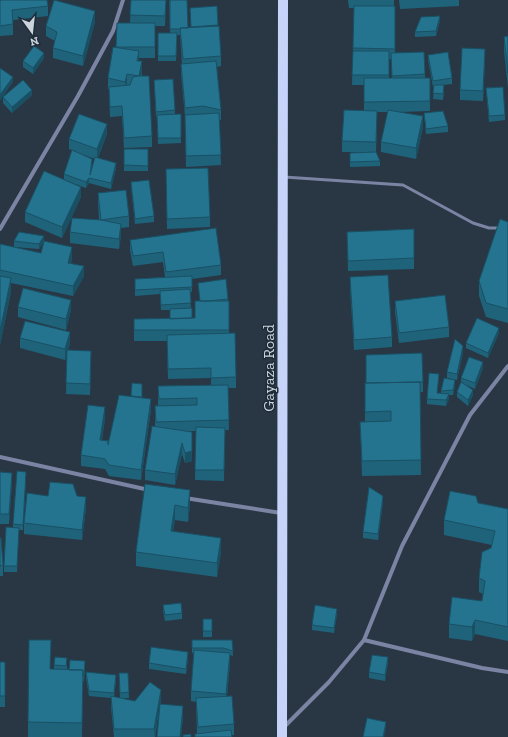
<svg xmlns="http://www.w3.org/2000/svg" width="508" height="737" viewBox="0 0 508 737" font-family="'Zilla Slab',serif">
<rect width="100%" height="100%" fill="#293745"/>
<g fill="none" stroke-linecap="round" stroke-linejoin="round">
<path stroke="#7b84a3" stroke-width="3" d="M 284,177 L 403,185 L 473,223 L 489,228 L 508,228"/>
<path stroke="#7b84a3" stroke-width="4" d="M 0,229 L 78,96 L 113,31 L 123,0
M 0,457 L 149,490
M 185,498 L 281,513
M 364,640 L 482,668 L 508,672
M 284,727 L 329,682 L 364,640 L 402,546 L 470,415 L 508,366"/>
<path stroke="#c8d3fa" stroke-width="10" d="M 282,737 L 283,0"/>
</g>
<path fill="#1f637b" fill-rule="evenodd" d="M 0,0 L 48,6 L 48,16 L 13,20 L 13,35 L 0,36 Z
M 131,0 L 166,0 L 165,26 L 155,26 L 155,58 L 139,58 L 139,61 L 142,72 L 142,76 L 152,136 L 152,147 L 124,148 L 122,116 L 110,117 L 109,89 L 108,89 L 108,78 L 116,47 L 130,23 Z
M 169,0 L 188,28 L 191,27 L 190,8 L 221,56 L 221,66 L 217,67 L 221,110 L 221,120 L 219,120 L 221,165 L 186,167 L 185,116 L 181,74 L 181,64 L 182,64 L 180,35 L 177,35 L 176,61 L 158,61 L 158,33 L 170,33 Z
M 348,0 L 394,0 L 394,6 L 395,6 L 395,53 L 425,74 L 425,78 L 430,78 L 430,111 L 398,112 L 423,127 L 416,159 L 381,152 L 381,142 L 388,112 L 377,112 L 376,152 L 380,161 L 380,166 L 350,167 L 350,153 L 362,152 L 342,152 L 342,141 L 364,111 L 364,85 L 352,85 L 353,51 L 354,8 L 349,8 ZM 389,59 L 391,59 L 392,78 L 389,78 Z
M 399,0 L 459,0 L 459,6 L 400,9 Z
M 440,21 L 436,36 L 415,37 L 415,32 Z
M 95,22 L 83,66 L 53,58 L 53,48 L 55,41 L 46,36 L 46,26 Z
M 508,36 L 508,88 L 504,51 L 504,37 Z
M 428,55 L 452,78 L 452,84 L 442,85 L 444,91 L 443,100 L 433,99 L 434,86 L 433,87 L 428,60 Z
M 44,58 L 33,74 L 23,67 L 23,61 Z
M 485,59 L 483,101 L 460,100 L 460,90 Z
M 154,80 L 175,110 L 175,114 L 181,114 L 181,143 L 158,144 L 157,117 L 156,117 Z
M 486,88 L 505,115 L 505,120 L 489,122 Z
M 32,95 L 12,113 L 3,103 L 3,97 Z
M 424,113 L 448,126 L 448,132 L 426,134 Z
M 107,134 L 98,158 L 116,168 L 111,189 L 89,183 L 86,188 L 64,180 L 81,197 L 62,238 L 25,222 L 25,212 L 64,179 L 64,174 L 72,150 L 69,149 L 69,139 ZM 73,151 L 95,159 L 91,171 L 92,165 Z
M 124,149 L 148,149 L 148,171 L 124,171 Z
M 166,169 L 210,217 L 210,227 L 167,229 Z
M 131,182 L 154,216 L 154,222 L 135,224 L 131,187 Z
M 98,193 L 129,216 L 129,227 L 121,228 L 121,235 L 119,249 L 70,243 L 70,232 L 99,220 L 98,203 Z
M 508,222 L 508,323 L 486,317 L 479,296 L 479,281 Z
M 347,232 L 414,258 L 414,269 L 348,271 Z
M 130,240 L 221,265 L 221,275 L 192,279 L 192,292 L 190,292 L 191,308 L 192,318 L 195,318 L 200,301 L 198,283 L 228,299 L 228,301 L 229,301 L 229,333 L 236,377 L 236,388 L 228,388 L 229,430 L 225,430 L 224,481 L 195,480 L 196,431 L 185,431 L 192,461 L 185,463 L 182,454 L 175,485 L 145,480 L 145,470 L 155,427 L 155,406 L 158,406 L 158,386 L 211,385 L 211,378 L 168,379 L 167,341 L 134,341 L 134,319 L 170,319 L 170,310 L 161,310 L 160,294 L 135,296 L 135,279 L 165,277 L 163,262 L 133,266 L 130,250 Z
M 14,241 L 44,241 L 39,249 L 14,247 Z
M 0,244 L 41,253 L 72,257 L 71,263 L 84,276 L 73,296 L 11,283 L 11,292 L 0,345 Z
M 350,277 L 392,337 L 392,347 L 354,350 L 350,288 Z
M 395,301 L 449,327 L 449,337 L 399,343 L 395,312 Z
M 18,307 L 71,310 L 66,330 L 18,317 Z
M 499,333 L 488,358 L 466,348 L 466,343 Z
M 20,338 L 70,343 L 68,350 L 91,361 L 90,395 L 66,394 L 67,353 L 65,360 L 20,348 Z
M 463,352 L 457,380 L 447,378 L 447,372 Z
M 483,368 L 475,389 L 466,385 L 473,395 L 468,406 L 457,397 L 457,392 L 461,383 L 461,378 Z
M 439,380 L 437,393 L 441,393 L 441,391 L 455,385 L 453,395 L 449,395 L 449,399 L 446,406 L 427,404 L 427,399 Z
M 423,382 L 423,392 L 420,392 L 421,475 L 362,476 L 360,422 L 365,422 L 365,383 Z
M 132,383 L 142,390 L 142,398 L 151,410 L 141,480 L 109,476 L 105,469 L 81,466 L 81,455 L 105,418 L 102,440 L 108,441 L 131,396 Z
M 0,472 L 12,483 L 9,524 L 0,524 Z
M 26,477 L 23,530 L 19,530 L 17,572 L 4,572 L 4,566 L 13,528 L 13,524 Z
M 145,484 L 190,505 L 188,522 L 175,520 L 173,531 L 221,552 L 217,577 L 136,566 L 136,552 Z
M 48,496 L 77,496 L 86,508 L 82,540 L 24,534 L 24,523 Z
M 383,502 L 378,540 L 363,538 L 363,532 Z
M 478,503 L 508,509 L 508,641 L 475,634 L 472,641 L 449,638 L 449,624 L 482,601 L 483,594 L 479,592 L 479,578 L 491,548 L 492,545 L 444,535 L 444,520 Z
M 0,538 L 3,565 L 3,576 L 0,576 Z
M 163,605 L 182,613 L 182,619 L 165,621 L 163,610 Z
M 337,614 L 334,633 L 312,630 L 312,625 Z
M 203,619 L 212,619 L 212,637 L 203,637 Z
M 192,640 L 232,640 L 233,656 L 230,655 L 230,663 L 227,696 L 234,724 L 234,735 L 197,734 L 196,702 L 191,701 L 191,691 L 194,653 L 192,653 Z
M 188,658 L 186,674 L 149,669 L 149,663 Z
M 0,662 L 5,662 L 5,707 L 0,707 Z
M 388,662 L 385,681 L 369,678 L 369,672 Z
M 67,663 L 67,669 L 85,666 L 84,681 L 83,681 L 82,737 L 28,737 L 28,722 L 54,669 L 54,665 Z
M 86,672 L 116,680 L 114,697 L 120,698 L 119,673 L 128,673 L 129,698 L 121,698 L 135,701 L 161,701 L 160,704 L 183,716 L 181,737 L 157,737 L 159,710 L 155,737 L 114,737 L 111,707 L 111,698 L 89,696 L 86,678 Z"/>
<path fill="#195064" d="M 95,11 L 95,22 L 83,66 L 83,56 Z
M 440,16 L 440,21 L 436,36 L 436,31 Z
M 485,49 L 485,59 L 483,101 L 483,91 Z
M 139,51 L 139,62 L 137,61 Z
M 44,53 L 44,58 L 33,74 L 33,68 Z
M 142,61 L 142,72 L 139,87 L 139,76 Z
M 127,74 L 127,84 L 125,92 L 125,82 Z
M 13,77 L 13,82 L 0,101 L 0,95 Z
M 32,90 L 32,95 L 12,113 L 12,107 Z
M 377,111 L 377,121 L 376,153 L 376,142 Z
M 423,116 L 423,127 L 416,159 L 416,148 Z
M 107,124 L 107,134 L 97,160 L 97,149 Z
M 116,163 L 116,168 L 111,189 L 111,183 Z
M 89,178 L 89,183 L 86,188 L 86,182 Z
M 81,187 L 81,197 L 62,238 L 62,227 Z
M 121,224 L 121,235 L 119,249 L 119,239 Z
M 44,236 L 44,241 L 39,249 L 39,244 Z
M 72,247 L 72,257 L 68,273 L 68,263 Z
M 84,266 L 84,276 L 73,296 L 73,286 Z
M 11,278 L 11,292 L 0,345 L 0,331 Z
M 71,300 L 71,310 L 66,330 L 66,319 Z
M 499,328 L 499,333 L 488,358 L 488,353 Z
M 70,332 L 70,343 L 65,360 L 65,349 Z
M 463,346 L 463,352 L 457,380 L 457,374 Z
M 91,351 L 91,361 L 90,395 L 90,384 Z
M 483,362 L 483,368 L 475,389 L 475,383 Z
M 455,380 L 455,385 L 453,395 L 453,390 Z
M 473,390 L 473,395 L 468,406 L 468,400 Z
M 449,394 L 449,399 L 446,406 L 446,400 Z
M 151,399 L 151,410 L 141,480 L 141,470 Z
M 105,407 L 105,418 L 100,451 L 100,440 Z
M 182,443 L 182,454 L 175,485 L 175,474 Z
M 192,451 L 192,461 L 185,463 L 185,453 Z
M 12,473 L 12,483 L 9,524 L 9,514 Z
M 190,490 L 190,505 L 188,522 L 188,508 Z
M 383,496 L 383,502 L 378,540 L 378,534 Z
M 86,497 L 86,508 L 82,540 L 82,530 Z
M 175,505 L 175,520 L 171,546 L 171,531 Z
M 221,538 L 221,552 L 217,577 L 217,563 Z
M 337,609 L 337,614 L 334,633 L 334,628 Z
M 475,620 L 475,634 L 472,641 L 472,627 Z
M 188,652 L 188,658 L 186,674 L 186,669 Z
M 230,653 L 230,663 L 226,704 L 226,694 Z
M 388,657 L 388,662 L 385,681 L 385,675 Z
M 116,675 L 116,680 L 114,699 L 114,693 Z
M 161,690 L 161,701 L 154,737 L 154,729 Z
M 183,706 L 183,716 L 181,737 L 180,737 Z
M 386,722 L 386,728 L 384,737 L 383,737 Z"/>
<path fill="#24738f" stroke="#195064" d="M 0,0 L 47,0 L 48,6 L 12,10 L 13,24 L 0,26 Z
M 54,0 L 95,11 L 83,56 L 53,48 L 57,32 L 46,26 Z
M 131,0 L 166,0 L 165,16 L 130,15 Z
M 170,0 L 187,0 L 188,28 L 180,28 L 181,29 L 170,29 Z
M 217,6 L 218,25 L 191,27 L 190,8 Z
M 354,6 L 395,6 L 395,49 L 353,48 Z
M 440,16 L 436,31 L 415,32 L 421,17 Z
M 117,23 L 155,23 L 155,47 L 116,47 Z
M 219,26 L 221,56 L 183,59 L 180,28 Z
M 158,33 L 177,33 L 176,56 L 158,56 Z
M 508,36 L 508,73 L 504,37 Z
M 34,46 L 44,53 L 33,68 L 23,61 Z
M 113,47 L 139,51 L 137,61 L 142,61 L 139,76 L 149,76 L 152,136 L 124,138 L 122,106 L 110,107 L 109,87 L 130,85 L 133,77 L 139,76 L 127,74 L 125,82 L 108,78 Z
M 462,48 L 485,49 L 483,91 L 460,90 Z
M 353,51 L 389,51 L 389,75 L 352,75 Z
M 424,52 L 425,74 L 392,76 L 391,53 Z
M 448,52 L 452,78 L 433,81 L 428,55 Z
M 216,61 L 221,110 L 203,106 L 185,108 L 181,64 Z
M 0,68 L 13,77 L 0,95 Z
M 364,78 L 430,78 L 430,101 L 364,102 Z
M 173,79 L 175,110 L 156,112 L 154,80 Z
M 23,80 L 32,90 L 12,107 L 3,97 Z
M 434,85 L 444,85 L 443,94 L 433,93 Z
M 503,87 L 505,115 L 489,116 L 486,88 Z
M 344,110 L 377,111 L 376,142 L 342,141 Z
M 388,110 L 423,116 L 416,148 L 381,142 Z
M 443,111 L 448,126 L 426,129 L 424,113 Z
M 219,113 L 221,155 L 186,156 L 185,115 Z
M 79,114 L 107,124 L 97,149 L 69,139 Z
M 181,114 L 181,138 L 158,138 L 157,115 Z
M 124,149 L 148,149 L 148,166 L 124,165 Z
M 72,150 L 92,159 L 90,175 L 95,157 L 116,163 L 111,183 L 89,178 L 86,182 L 64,174 Z
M 376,152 L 380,161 L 350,162 L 350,153 Z
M 208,168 L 210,217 L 167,219 L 166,169 Z
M 44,171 L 81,187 L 62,227 L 25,212 Z
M 149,180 L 154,216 L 135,219 L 131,182 Z
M 126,190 L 129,216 L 101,220 L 121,224 L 119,239 L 70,232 L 72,218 L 101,220 L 98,193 Z
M 500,219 L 508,222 L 508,309 L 486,303 L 479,281 Z
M 216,228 L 221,265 L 166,272 L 163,252 L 133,256 L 130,240 Z
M 414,229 L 414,258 L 348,261 L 347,232 Z
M 19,232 L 44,236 L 39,244 L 14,241 Z
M 44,241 L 72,247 L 68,263 L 84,266 L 73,286 L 0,270 L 0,244 L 41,253 Z
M 388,275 L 392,337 L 354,340 L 350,277 Z
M 0,276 L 11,278 L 0,331 Z
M 192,276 L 192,287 L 135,290 L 135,279 Z
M 226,279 L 228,299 L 208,301 L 200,301 L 198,283 Z
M 23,288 L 71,300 L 66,319 L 18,307 Z
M 190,289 L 191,303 L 161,305 L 160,291 Z
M 445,295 L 449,327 L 399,333 L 395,301 Z
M 195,301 L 229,301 L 229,330 L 134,330 L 134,319 L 195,318 Z
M 192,308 L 192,318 L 170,319 L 170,309 Z
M 477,318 L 499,328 L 488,353 L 466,343 Z
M 25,321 L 70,332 L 65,349 L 20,338 Z
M 235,333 L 236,377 L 211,378 L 211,368 L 168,369 L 167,335 Z
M 455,339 L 463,346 L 457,374 L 447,372 Z
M 67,350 L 91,351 L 90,384 L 66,383 Z
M 422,353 L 423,382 L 366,383 L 366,355 Z
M 469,357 L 483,362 L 475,383 L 461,378 Z
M 429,373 L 439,374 L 437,393 L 449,394 L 446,400 L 427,399 Z
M 444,378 L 455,380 L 453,390 L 441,391 Z
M 420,382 L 421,460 L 362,461 L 360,422 L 391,421 L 391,411 L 365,412 L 365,383 Z
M 461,382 L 473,390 L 468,400 L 457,392 Z
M 132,383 L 142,384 L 142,397 L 131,396 Z
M 228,385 L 229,420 L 156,422 L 155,406 L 197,405 L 197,398 L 159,399 L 158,386 Z
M 119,395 L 151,399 L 141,470 L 109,465 L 105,459 L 81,455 L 88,405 L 105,407 L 100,440 L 108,441 L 108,445 Z
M 152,426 L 192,432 L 192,451 L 185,453 L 182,443 L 175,474 L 145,470 Z
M 196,427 L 225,428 L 224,470 L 195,470 Z
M 17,471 L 26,472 L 23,525 L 13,524 Z
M 0,472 L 12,473 L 9,514 L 0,514 Z
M 50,482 L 73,484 L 77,496 L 86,497 L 82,530 L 24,523 L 27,493 L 48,496 Z
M 145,484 L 190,490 L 188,508 L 175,505 L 171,531 L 221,538 L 217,563 L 136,552 Z
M 369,487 L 383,496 L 378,534 L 363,532 Z
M 450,491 L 476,496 L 478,503 L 508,509 L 508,627 L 475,620 L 472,627 L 449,624 L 452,597 L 482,601 L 485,581 L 479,578 L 482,552 L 491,548 L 495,531 L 444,520 Z
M 6,527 L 19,528 L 17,566 L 4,566 Z
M 0,538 L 1,538 L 3,565 L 0,566 Z
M 181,603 L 182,613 L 165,615 L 163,605 Z
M 315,605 L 337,609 L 334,628 L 312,625 Z
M 203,619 L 212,619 L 212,631 L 203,631 Z
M 29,640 L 51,640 L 50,669 L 83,670 L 82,723 L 28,722 Z
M 192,640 L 232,640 L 233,651 L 223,648 L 192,648 Z
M 151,647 L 188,652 L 186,669 L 149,663 Z
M 194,650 L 230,653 L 226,694 L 191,691 Z
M 372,655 L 388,657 L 385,675 L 369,672 Z
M 55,657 L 67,658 L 66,666 L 54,665 Z
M 70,660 L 85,661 L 84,676 L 83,676 L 83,670 L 69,670 Z
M 0,662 L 5,662 L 5,696 L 0,696 Z
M 86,672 L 116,675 L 114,693 L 89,691 Z
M 119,673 L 128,673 L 129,692 L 120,693 Z
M 150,682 L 161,690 L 154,729 L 114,729 L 111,696 L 135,701 Z
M 232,696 L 234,724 L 198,727 L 196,698 Z
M 160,704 L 183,706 L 180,737 L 157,737 Z
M 367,718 L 386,722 L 383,737 L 363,737 Z
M 231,730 L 232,737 L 195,737 L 195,734 Z
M 191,734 L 191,737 L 183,737 L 183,735 Z"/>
<g text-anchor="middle" stroke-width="3" stroke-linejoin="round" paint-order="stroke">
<g font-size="16" fill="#cbd3dc" stroke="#1f2d3a">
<text transform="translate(268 368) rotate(-90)" y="6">Gayaza Road</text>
</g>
</g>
<g transform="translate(32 32) rotate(165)" stroke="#1f2d3a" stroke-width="3" paint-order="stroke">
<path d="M0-3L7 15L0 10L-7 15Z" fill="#cbd3dc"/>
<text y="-6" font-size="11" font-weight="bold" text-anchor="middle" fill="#cbd3dc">N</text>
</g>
</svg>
